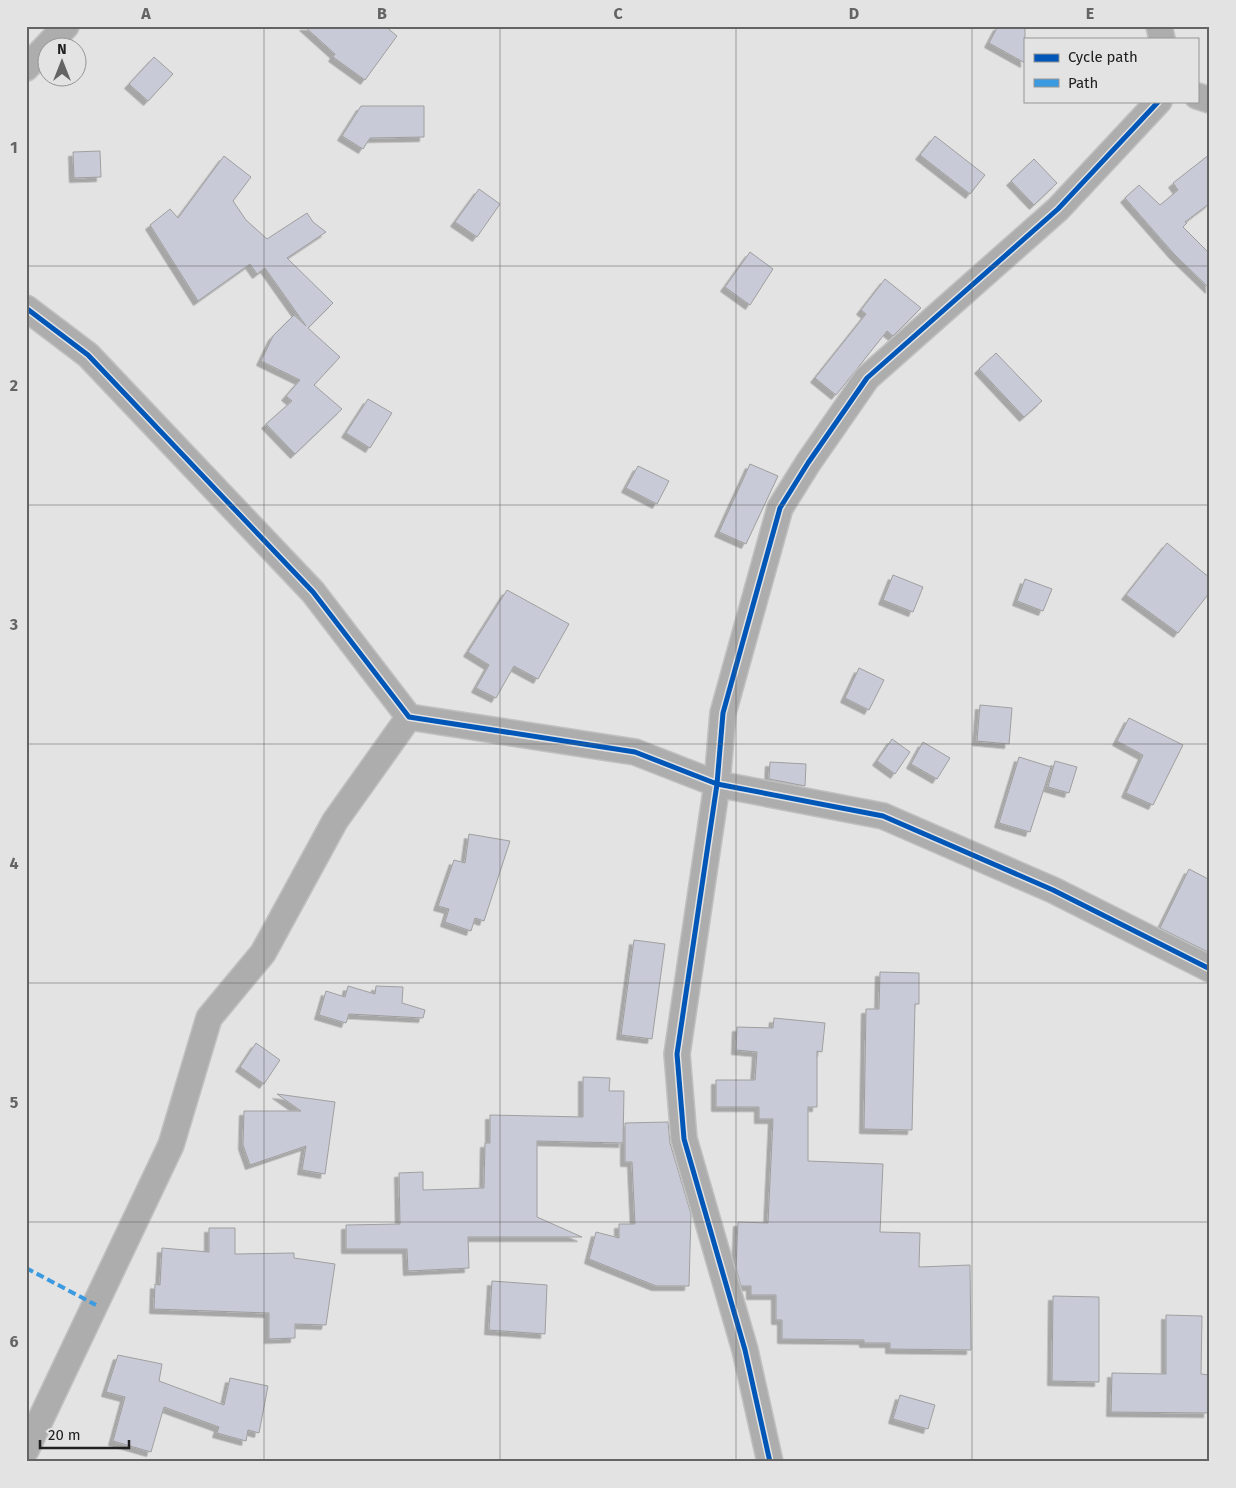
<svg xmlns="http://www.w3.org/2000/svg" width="1236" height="1488" viewBox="0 0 1236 1488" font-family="'Fira Sans',sans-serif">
<defs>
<filter id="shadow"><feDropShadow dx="-4.5" dy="4.5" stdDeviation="0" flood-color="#0004"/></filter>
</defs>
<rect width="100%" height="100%" fill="#e3e3e4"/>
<path fill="#c9cad7" stroke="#9f9f9f" filter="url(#shadow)" d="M 304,26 L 385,26 L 397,36 L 365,80 L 333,57 L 335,54 Z
M 998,26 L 1025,26 L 1025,63 L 989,43 Z
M 154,57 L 173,74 L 148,101 L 129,84 Z
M 361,106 L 424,106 L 424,137 L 370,138 L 363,149 L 342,136 Z
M 935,136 L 985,175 L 970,194 L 920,155 Z
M 100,151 L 101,177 L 74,178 L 73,152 Z
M 1210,154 L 1210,203 L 1185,222 L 1187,223 L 1183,227 L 1210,254 L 1210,289 L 1174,254 L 1125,198 L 1139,185 L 1160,205 L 1178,190 L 1173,183 Z
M 224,156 L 251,177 L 233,201 L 246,220 L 267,239 L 307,213 L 313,222 L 326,232 L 287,258 L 333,303 L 308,328 L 340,357 L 314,385 L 342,409 L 295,454 L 266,424 L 292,401 L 286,396 L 300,380 L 261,361 L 273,336 L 294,315 L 306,326 L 265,268 L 257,274 L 250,264 L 198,301 L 150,225 L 170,209 L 178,218 Z
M 1034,159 L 1057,183 L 1034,205 L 1011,181 Z
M 479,189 L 500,204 L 477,237 L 455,222 Z
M 750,252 L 773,269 L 750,305 L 725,287 Z
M 885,279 L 921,308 L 893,336 L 887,331 L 836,395 L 815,378 L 866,314 L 861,310 Z
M 996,353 L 1042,401 L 1024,417 L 979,369 Z
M 368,399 L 392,413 L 370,448 L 346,433 Z
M 750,464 L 778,476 L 746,544 L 719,532 Z
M 638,466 L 669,481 L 657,504 L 626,488 Z
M 1167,543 L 1210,578 L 1210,592 L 1178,633 L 1126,595 Z
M 893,575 L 923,587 L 913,612 L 883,600 Z
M 1025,579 L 1052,589 L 1043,611 L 1017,601 Z
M 507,590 L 569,624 L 538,679 L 514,666 L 496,698 L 476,688 L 489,665 L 468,652 Z
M 859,668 L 884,680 L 869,710 L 845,698 Z
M 980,705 L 1012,708 L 1009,744 L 977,741 Z
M 1129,718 L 1183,745 L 1153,805 L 1126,793 L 1143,755 L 1117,741 Z
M 892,739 L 910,752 L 895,774 L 877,761 Z
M 923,742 L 950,758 L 937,779 L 911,764 Z
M 1019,757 L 1051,767 L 1030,832 L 999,823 Z
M 1055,761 L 1077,767 L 1069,793 L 1048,787 Z
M 770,762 L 806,764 L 805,786 L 769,779 Z
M 469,834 L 510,841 L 484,921 L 475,918 L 471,931 L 445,922 L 449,909 L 438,906 L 454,860 L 465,863 Z
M 1189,869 L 1210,880 L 1210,953 L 1160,928 Z
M 634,940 L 665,944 L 652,1039 L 621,1035 Z
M 880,972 L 919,973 L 919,1004 L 915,1004 L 912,1130 L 864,1129 L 866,1009 L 879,1009 Z
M 348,986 L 375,994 L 376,986 L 403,987 L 402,1003 L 425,1010 L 423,1018 L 349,1014 L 346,1023 L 319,1015 L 326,991 L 345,997 Z
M 774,1018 L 825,1023 L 822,1052 L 817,1051 L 817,1107 L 808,1107 L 808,1161 L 883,1164 L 880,1232 L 920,1233 L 919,1267 L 970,1265 L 971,1350 L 890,1349 L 890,1343 L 864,1343 L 864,1340 L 782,1339 L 782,1320 L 776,1320 L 776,1295 L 751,1295 L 751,1286 L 741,1286 L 736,1268 L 738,1222 L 768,1223 L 773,1119 L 759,1119 L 759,1107 L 716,1107 L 716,1080 L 755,1080 L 757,1052 L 736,1050 L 737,1027 L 773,1028 Z
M 256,1043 L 280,1060 L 264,1084 L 240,1067 Z
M 583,1077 L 610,1078 L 609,1091 L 624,1091 L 623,1143 L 537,1141 L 537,1217 L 582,1237 L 468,1237 L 469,1268 L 408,1271 L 407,1249 L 346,1249 L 346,1225 L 400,1224 L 399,1173 L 423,1172 L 423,1190 L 484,1188 L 485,1143 L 490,1143 L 490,1115 L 583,1117 Z
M 277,1094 L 335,1102 L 325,1174 L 302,1170 L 306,1146 L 250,1165 L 243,1145 L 244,1111 L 301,1111 Z
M 668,1122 L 670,1143 L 691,1214 L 689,1286 L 656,1286 L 589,1259 L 596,1232 L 619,1238 L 619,1224 L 635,1224 L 632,1162 L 625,1162 L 625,1123 Z
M 209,1228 L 235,1228 L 235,1254 L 294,1253 L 294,1258 L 335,1264 L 326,1325 L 295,1324 L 295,1338 L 269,1339 L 269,1313 L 154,1309 L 155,1284 L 160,1285 L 162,1248 L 209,1252 Z
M 492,1281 L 547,1285 L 545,1334 L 489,1330 Z
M 1053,1296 L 1099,1297 L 1099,1382 L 1052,1381 Z
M 1166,1315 L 1202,1316 L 1201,1374 L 1209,1375 L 1208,1413 L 1111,1412 L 1112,1373 L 1166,1374 Z
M 118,1355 L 162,1364 L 159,1381 L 224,1405 L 230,1378 L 268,1386 L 259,1433 L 248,1430 L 246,1441 L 217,1433 L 219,1427 L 164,1407 L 151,1452 L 113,1441 L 125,1397 L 106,1392 Z
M 900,1395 L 935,1405 L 928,1429 L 893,1419 Z"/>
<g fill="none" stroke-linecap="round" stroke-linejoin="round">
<g stroke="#c0c0c1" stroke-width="28">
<path id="street" d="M 1159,26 L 1162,39
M 26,68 L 66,26
M 1197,96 L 1210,100
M 26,308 L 88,355 L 313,592 L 409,717 L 635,752 L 717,784 L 883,816 L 1053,890 L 1210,969
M 26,1450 L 171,1145 L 209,1018 L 263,953 L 335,821 L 409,717
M 770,1462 L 745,1350 L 684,1139 L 677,1054 L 717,784 L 723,713 L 780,508 L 808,463 L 867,378 L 1058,209 L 1159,101"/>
</g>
<use href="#street" stroke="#adadae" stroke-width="25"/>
<path stroke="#3c9be0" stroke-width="4" stroke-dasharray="8 4" stroke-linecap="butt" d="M 26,1268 L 96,1305"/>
<g stroke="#e3e3e4" stroke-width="8">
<path id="cycleway" d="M 26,308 L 88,355 L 313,592 L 409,717 L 635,752 L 717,784 L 883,816 L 1053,890 L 1210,969
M 770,1462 L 745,1350 L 684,1139 L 677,1054 L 717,784 L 723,713 L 780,508 L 808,463 L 867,378 L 1058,209 L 1159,101"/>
</g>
<use href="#cycleway" stroke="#0057b8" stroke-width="5"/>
</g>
<path fill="none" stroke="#646465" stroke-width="1" stroke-opacity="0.55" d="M 264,26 L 264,1462M 500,26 L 500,1462M 736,26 L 736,1462M 972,26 L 972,1462M 26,266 L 1210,266M 26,505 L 1210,505M 26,744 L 1210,744M 26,983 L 1210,983M 26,1222 L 1210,1222"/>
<rect width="1236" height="1488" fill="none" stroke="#e3e3e4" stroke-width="55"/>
<rect x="1024" y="38" width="175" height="65" fill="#e3e3e4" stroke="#959596"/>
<rect x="1034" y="54" width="25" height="8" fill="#0057b8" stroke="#959596"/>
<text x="1068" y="62" font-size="15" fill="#202021">Cycle path</text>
<rect x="1034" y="79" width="25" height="8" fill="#3c9be0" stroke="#959596"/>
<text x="1068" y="88" font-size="15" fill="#202021">Path</text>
<g transform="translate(62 62)"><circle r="24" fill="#e3e3e4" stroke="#959596"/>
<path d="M0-4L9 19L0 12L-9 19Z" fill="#646465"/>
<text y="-8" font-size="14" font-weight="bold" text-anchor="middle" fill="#202021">N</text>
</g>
<path d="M40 1440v8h89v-8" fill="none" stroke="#202021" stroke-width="2.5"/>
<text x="48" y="1440" font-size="15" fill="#202021" stroke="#e3e3e4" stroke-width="4" paint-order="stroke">20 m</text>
<rect x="28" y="28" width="1180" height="1432" fill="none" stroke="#646465" stroke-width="2"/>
<g font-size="16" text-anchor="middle" font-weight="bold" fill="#646465">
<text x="146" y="19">A</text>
<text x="382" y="19">B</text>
<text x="618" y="19">C</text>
<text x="854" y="19">D</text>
<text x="1090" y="19">E</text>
<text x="14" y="153">1</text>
<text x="14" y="391">2</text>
<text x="14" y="630">3</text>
<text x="14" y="869">4</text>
<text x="14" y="1108">5</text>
<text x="14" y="1347">6</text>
</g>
</svg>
